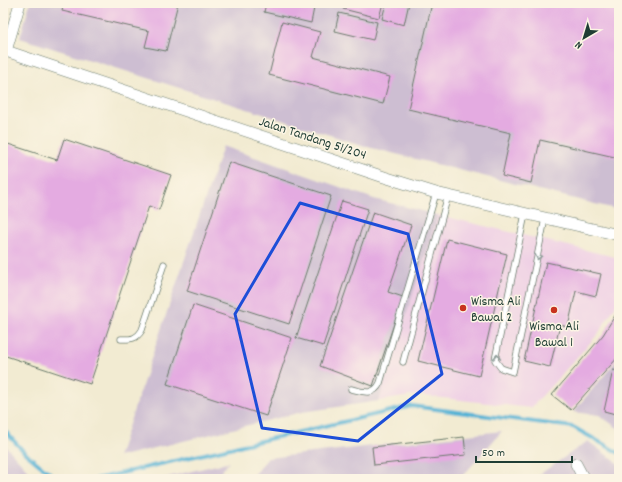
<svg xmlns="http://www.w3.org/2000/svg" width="622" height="482" viewBox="0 0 622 482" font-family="Dekko,sans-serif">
<rect width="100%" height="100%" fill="#fcf5e5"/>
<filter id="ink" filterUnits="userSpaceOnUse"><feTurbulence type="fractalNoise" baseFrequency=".025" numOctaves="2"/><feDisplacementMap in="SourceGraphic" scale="8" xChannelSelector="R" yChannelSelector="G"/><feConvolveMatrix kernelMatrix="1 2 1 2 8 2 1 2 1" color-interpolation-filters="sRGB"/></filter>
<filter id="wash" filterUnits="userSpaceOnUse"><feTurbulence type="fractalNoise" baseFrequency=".012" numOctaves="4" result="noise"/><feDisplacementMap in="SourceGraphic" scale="16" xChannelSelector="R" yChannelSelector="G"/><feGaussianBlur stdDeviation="0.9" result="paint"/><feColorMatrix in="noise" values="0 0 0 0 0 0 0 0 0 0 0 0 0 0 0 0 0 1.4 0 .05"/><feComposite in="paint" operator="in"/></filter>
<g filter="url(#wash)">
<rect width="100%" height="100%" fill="#f2ebd2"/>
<path fill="#efd0e5" d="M 438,215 L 619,258 L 619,300 L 598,334 L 531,408 L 416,395 L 379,401 Z"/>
<path fill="#cdbed2" d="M 30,3 L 619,3 L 619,210 L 368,147 L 20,38 Z
M 223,146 L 374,199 L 438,215 L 379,401 L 302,412 L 118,457 Z
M 619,358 L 619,429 L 599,415 L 573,412 Z
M 502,431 L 460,479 L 250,479 L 268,458 Z
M 588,441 L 619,464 L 619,479 L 533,479 Z
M 3,443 L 32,475 L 27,479 L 3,479 Z
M 229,462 L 215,479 L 159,479 Z"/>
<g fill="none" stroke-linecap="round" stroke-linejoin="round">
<path stroke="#57b3d5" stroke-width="4" d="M 3,429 L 25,453 L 57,479
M 96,479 L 412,406 L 573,427 L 619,453"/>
</g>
<g id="blocks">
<path fill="#e4abe1" d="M 64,3 L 178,3 L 166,51 L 145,47 L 149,31 L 62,11 Z
M 266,3 L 315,3 L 311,23 L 264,12 Z
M 344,3 L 383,3 L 379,18 L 343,9 Z
M 386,3 L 409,3 L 404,25 L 382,19 Z
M 432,3 L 619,3 L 619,158 L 540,140 L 531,183 L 502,176 L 511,133 L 408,109 Z
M 339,13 L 377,22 L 373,40 L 335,31 Z
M 282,22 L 320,32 L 313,57 L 390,77 L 383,104 L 269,75 Z
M 64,139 L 171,175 L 159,210 L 149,206 L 90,384 L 3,355 L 3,160 L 8,144 L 57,160 Z
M 229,162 L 331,196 L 289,324 L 187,291 Z
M 342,201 L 368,209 L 323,346 L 296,338 Z
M 373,212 L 411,225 L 388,292 L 403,297 L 373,386 L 320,366 Z
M 447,239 L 507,254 L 479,376 L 418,361 Z
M 546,262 L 601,274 L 596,296 L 576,291 L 568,327 L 560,325 L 550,367 L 524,361 Z
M 193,305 L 292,338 L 266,416 L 167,384 Z
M 619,309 L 619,356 L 571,410 L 552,395 L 603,335 Z
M 613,370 L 619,371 L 619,415 L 604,411 Z
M 464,437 L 466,455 L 374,465 L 372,447 Z"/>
</g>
</g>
<g filter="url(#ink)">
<use href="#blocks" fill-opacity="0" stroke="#697a6b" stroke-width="1"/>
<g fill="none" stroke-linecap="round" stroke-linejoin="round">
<g stroke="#697a6b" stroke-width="7">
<path id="service" d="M 525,214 L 495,360 L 501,368 L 513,372 L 545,219
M 121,339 C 130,339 136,340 142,330 L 164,264
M 403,362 L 448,195
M 351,389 C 363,392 374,396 380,383 L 436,193"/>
</g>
<g stroke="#697a6b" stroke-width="12">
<path id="minor" d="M 3,50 L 384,177 L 436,193 L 619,235
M 6,51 L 20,3
M 576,464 L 584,479"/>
</g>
<use href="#service" stroke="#fff" stroke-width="5.5"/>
<use href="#minor" stroke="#fff" stroke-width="11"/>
</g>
<defs><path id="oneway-chevron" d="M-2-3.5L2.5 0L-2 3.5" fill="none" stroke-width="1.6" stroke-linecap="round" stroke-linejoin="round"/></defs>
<g stroke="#8f9e9a">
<use href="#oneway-chevron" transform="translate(538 257) rotate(102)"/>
<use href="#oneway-chevron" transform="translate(497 357) rotate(-88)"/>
</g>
</g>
<path fill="none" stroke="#1d4ed8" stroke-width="3" stroke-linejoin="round" d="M 300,203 L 408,234 L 442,374 L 358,441 L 262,428 L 235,314 Z"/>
<g fill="#c8321e" stroke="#fcf5e5" stroke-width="1.5">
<circle cx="463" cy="308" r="4"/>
<circle cx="554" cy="310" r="4"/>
</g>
<g text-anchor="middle" stroke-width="3" stroke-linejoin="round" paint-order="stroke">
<g font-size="14" fill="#1f3d34" stroke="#fcf5e5">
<text transform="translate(313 137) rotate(18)" y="5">Jalan Tandang 51/204</text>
</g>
<g font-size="14" fill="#1f3d34" stroke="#fcf5e5" text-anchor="start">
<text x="471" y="305">Wisma Ali<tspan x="471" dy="16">Bawal 2</tspan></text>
<text x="554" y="330" text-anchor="middle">Wisma Ali<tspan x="554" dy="16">Bawal 1</tspan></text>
</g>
</g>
<rect width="622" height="482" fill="none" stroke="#fcf5e5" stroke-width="16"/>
<g transform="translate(584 38) rotate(218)" stroke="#fcf5e5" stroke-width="3" paint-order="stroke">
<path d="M0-3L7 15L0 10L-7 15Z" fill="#1f3d34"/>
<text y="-6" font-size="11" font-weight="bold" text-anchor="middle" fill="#1f3d34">N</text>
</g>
<path d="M476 456v6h96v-6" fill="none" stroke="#1f3d34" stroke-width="2"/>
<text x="482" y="456" font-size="12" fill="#1f3d34" stroke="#fcf5e5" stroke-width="3" paint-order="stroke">50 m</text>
</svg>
